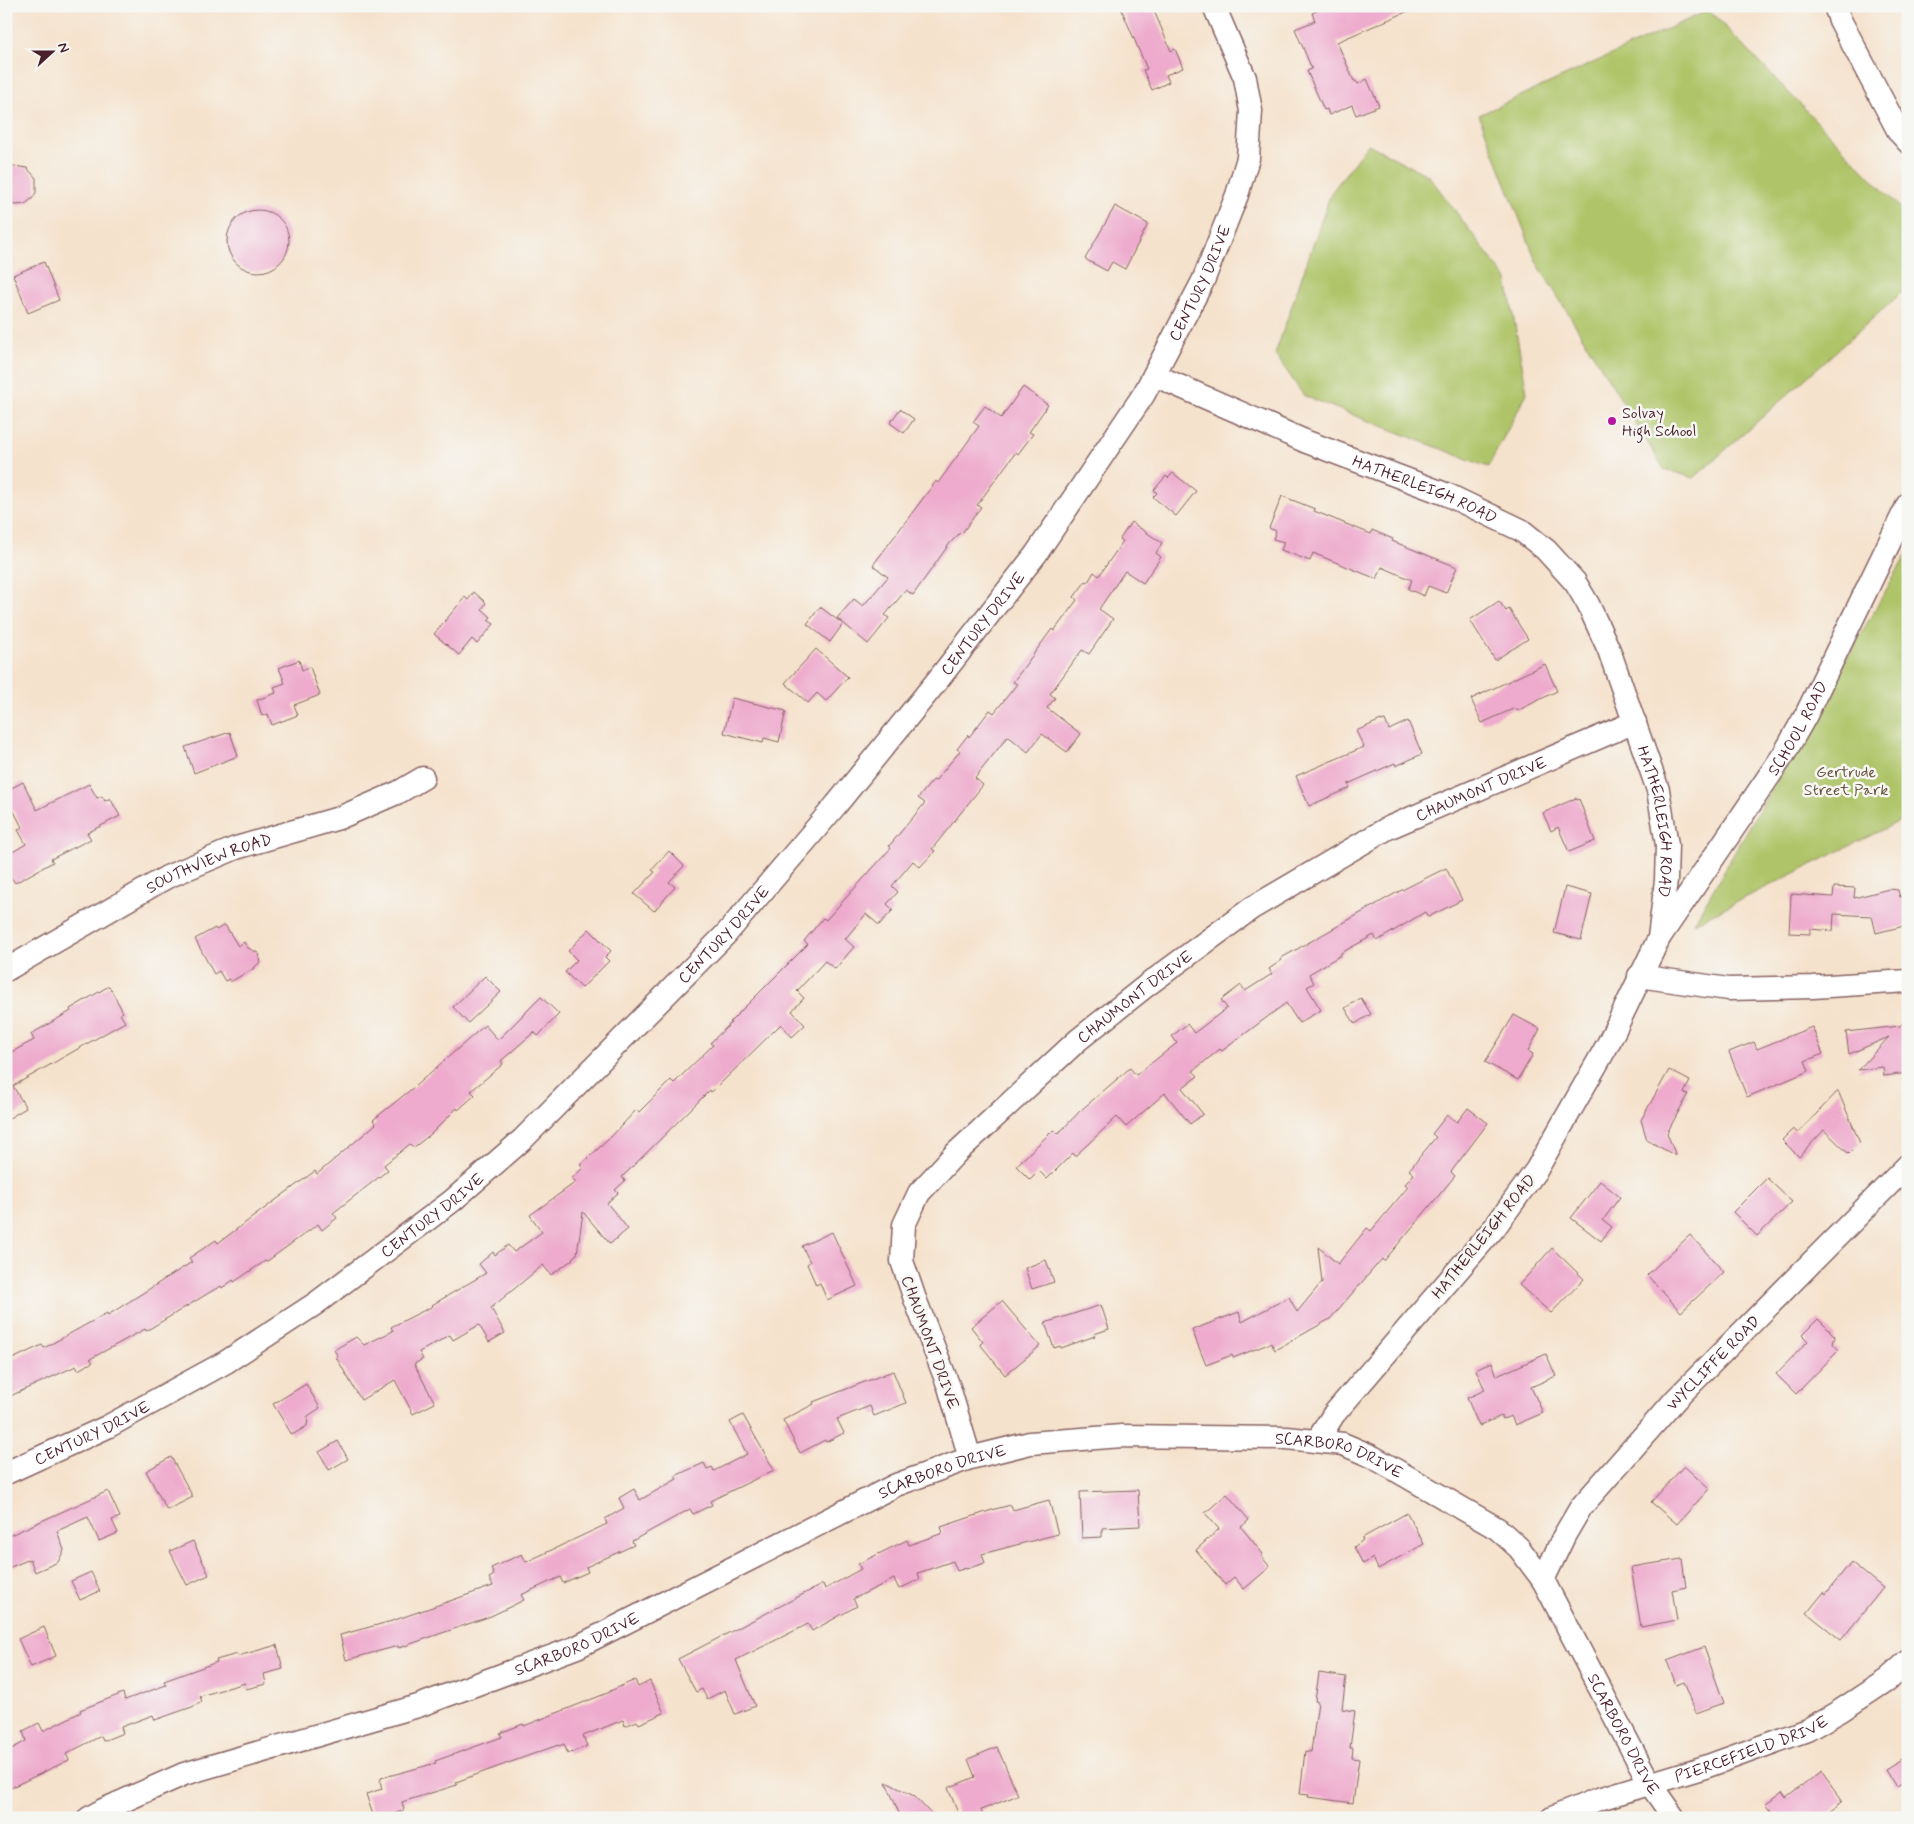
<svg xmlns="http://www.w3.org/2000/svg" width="1914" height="1824" viewBox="0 0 1914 1824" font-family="Mynerve,sans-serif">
<rect width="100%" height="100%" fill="#f6f6f2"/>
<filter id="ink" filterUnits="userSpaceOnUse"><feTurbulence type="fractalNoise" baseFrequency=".02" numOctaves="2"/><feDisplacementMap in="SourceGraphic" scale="10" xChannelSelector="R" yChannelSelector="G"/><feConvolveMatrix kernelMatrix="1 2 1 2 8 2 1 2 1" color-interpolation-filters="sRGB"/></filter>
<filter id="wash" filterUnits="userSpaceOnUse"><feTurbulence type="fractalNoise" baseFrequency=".0096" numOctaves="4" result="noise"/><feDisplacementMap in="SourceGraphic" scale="20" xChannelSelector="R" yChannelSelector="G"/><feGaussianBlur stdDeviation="1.12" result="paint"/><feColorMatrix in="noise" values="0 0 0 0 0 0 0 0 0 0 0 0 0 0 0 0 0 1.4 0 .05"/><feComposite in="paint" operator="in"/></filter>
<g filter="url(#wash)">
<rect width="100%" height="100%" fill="#f5e2cc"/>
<path fill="#afc468" stroke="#7c724a" d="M 1709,10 L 1908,216 L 1908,287 L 1694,478 L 1664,469 L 1537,263 L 1479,115 Z
M 1368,144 L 1429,176 L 1507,280 L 1527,393 L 1488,467 L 1304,396 L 1275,354 L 1331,193 Z
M 1908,552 L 1908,817 L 1694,923 Z"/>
<g id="blocks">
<path fill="#eeabcd" d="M 1120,6 L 1152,6 L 1171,51 L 1175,49 L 1183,68 L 1166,75 L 1169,82 L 1152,90 L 1143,70 L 1147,69 Z
M 1327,6 L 1420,6 L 1337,42 L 1354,81 L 1356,81 L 1358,84 L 1367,79 L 1379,106 L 1356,115 L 1352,105 L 1329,115 L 1327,109 L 1324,110 L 1307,71 L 1312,69 L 1295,29 L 1315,21 L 1312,13 Z
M 14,166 L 27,168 L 36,178 L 36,192 L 33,198 L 25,204 L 17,205 L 6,203 L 6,168 Z
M 1115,206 L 1148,224 L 1125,269 L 1112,262 L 1107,271 L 1085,259 Z
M227 241a31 31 0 1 1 62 0a31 31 0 1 1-62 0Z
M 44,262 L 59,300 L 28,313 L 13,275 Z
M 1023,387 L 1048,405 L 1029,432 L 1033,434 L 1018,454 L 1016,452 L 977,505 L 981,507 L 962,533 L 961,532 L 950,543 L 913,595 L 906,590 L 885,615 L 889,618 L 868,644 L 837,618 L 854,599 L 863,606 L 888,577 L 873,565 L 936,481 L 938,483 L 979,426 L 973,422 L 985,406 L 1001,418 Z
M 900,409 L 914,419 L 904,433 L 890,423 Z
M 1173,473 L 1196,491 L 1176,516 L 1153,497 L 1157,493 L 1154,490 L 1166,476 L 1168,478 Z
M 1282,496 L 1315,509 L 1314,511 L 1371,534 L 1372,530 L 1393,539 L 1392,541 L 1457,567 L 1446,593 L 1428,586 L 1424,596 L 1408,589 L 1412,580 L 1382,567 L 1377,579 L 1313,553 L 1310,561 L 1281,550 L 1284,542 L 1273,539 L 1276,531 L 1269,528 Z
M 1131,522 L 1162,543 L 1156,553 L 1161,557 L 1143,583 L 1125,571 L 1099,609 L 1113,619 L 1089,654 L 1082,650 L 1050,694 L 1055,698 L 1047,708 L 1081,734 L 1067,752 L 1042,734 L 1028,752 L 1008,736 L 975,778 L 983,785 L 932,849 L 935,851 L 920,867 L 913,861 L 892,886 L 898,892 L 887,904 L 893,910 L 879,925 L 866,914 L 845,939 L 854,947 L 835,969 L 825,961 L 797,991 L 804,998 L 792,1011 L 805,1025 L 792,1037 L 781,1024 L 715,1089 L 711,1092 L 710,1090 L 622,1177 L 625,1181 L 615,1190 L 618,1193 L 607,1203 L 628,1229 L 610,1244 L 583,1212 L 577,1254 L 573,1257 L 572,1260 L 551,1275 L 543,1265 L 491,1308 L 505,1333 L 489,1342 L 479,1325 L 453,1340 L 450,1335 L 419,1352 L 423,1359 L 414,1364 L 435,1403 L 413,1414 L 395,1380 L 361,1400 L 336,1357 L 338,1356 L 334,1350 L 356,1337 L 364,1345 L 393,1331 L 391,1327 L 433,1306 L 432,1305 L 486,1273 L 479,1264 L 493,1252 L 495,1255 L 508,1245 L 514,1252 L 542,1232 L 530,1215 L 576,1182 L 572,1178 L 583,1168 L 580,1165 L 610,1138 L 636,1110 L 639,1112 L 671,1080 L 674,1083 L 713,1045 L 710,1043 L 731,1023 L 730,1022 L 808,944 L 804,941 L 823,918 L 826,920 L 891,848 L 889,846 L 925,803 L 918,798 L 933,780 L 935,781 L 960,751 L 957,749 L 968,735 L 969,737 L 990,710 L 994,713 L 1017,684 L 1013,682 L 1052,629 L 1054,631 L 1077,600 L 1074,597 L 1086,581 L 1088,582 L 1094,572 L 1099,576 L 1123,541 L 1120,539 Z
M 474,592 L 486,603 L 482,609 L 491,617 L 488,620 L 494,624 L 477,644 L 472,639 L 459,655 L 434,634 L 465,597 L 468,600 Z
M 1499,601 L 1506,611 L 1509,609 L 1528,639 L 1495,660 L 1470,620 Z
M 820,607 L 843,624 L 830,642 L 807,624 Z
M 816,649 L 848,677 L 826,701 L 817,693 L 808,703 L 785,683 Z
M 299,660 L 302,670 L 310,667 L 320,695 L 294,705 L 298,715 L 272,725 L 268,714 L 262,716 L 257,700 L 276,693 L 274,687 L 285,683 L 279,668 Z
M 1545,664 L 1557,691 L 1517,711 L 1515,708 L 1482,723 L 1471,699 Z
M 732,698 L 786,711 L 779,742 L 764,738 L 763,743 L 724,733 Z
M 1381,720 L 1381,721 L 1385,720 L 1389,730 L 1408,721 L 1422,754 L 1396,766 L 1395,763 L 1348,784 L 1350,788 L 1309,806 L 1296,776 L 1364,747 L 1356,731 Z
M 230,732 L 238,756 L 194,773 L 185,747 Z
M 23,782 L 37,810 L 89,784 L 97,798 L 102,796 L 105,801 L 110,798 L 120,816 L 87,833 L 91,839 L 51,859 L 53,862 L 15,883 L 6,869 L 6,856 L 26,844 L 18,830 L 22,827 L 6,796 L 6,791 Z
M 1576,798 L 1577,800 L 1579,799 L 1595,841 L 1569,852 L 1558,827 L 1551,831 L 1543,813 Z
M 669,851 L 684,866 L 669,882 L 675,887 L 654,911 L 634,894 L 655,872 L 652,870 Z
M 1446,868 L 1462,900 L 1428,917 L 1425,912 L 1377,941 L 1374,935 L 1341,953 L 1341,955 L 1309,974 L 1314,983 L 1307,987 L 1321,1010 L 1299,1023 L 1286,1003 L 1222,1051 L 1220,1049 L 1193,1071 L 1198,1076 L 1182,1088 L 1203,1114 L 1190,1124 L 1165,1093 L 1126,1127 L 1117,1117 L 1075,1156 L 1073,1153 L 1047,1179 L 1039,1171 L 1030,1180 L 1016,1166 L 1053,1130 L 1058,1134 L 1080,1111 L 1130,1068 L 1136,1075 L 1177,1043 L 1172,1036 L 1187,1024 L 1194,1033 L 1227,1008 L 1221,1000 L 1241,985 L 1245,991 L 1272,974 L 1269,969 L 1282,960 L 1281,958 L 1292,952 L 1396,893 Z
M 1565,887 L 1592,894 L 1581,940 L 1554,933 Z
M 1834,887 L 1855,888 L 1854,898 L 1889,889 L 1898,890 L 1900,897 L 1908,895 L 1908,925 L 1876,933 L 1872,916 L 1834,914 L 1833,931 L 1810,929 L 1810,934 L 1789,933 L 1791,894 L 1833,897 Z
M 225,925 L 238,946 L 244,942 L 248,948 L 258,953 L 260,962 L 253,969 L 230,982 L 229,979 L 225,981 L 219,971 L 214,974 L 195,939 L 215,928 L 216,930 Z
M 589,929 L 611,951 L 605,957 L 609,961 L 582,988 L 565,972 L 577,960 L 568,951 Z
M 485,976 L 501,992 L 468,1023 L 453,1007 Z
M 109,986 L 123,1012 L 120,1014 L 125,1022 L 13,1086 L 26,1108 L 6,1120 L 6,1055 L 34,1040 L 31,1034 L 71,1011 L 70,1009 Z
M 541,997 L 559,1014 L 538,1036 L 534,1032 L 501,1061 L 503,1064 L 471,1091 L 475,1095 L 458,1110 L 457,1108 L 431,1134 L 413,1148 L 410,1144 L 384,1165 L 388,1170 L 333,1213 L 337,1218 L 322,1230 L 318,1224 L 266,1262 L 265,1261 L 234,1282 L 233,1280 L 222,1288 L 221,1286 L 212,1291 L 146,1331 L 145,1329 L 90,1359 L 93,1362 L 78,1370 L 76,1366 L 6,1398 L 6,1362 L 42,1345 L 44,1348 L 107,1313 L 108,1315 L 192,1262 L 189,1258 L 216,1240 L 218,1243 L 315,1171 L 317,1174 L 376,1124 L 373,1120 L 414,1087 L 485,1025 L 498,1040 Z
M 1361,998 L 1371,1014 L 1355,1024 L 1345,1008 Z
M 1514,1015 L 1540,1029 L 1528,1051 L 1533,1054 L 1518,1080 L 1485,1062 Z
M 1908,1017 L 1908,1073 L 1884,1076 L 1883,1067 L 1858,1070 L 1889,1037 L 1849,1054 L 1846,1032 L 1900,1026 Z
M 1812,1027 L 1823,1054 L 1805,1061 L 1809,1071 L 1747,1097 L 1729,1052 L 1754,1042 L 1757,1049 Z
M 1669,1070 L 1690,1081 L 1684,1093 L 1688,1094 L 1667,1133 L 1676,1156 L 1647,1140 L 1641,1120 Z
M 1838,1091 L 1860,1143 L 1849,1154 L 1824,1130 L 1799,1157 L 1782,1140 L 1793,1129 L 1798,1133 Z
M 1468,1108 L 1488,1123 L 1451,1172 L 1455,1176 L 1384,1261 L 1382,1259 L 1330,1319 L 1275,1350 L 1271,1343 L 1233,1358 L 1232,1355 L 1206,1365 L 1192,1330 L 1239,1312 L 1242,1322 L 1289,1297 L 1297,1312 L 1322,1282 L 1318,1247 L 1338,1264 L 1367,1228 L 1371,1231 L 1408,1187 L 1405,1184 L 1414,1174 L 1409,1170 L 1436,1137 L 1432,1134 L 1447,1115 L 1457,1122 Z
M 1767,1178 L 1792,1202 L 1757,1236 L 1733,1212 Z
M 1600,1181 L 1620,1197 L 1603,1220 L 1612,1227 L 1601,1241 L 1571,1218 Z
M 832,1232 L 857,1286 L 827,1300 L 820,1283 L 816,1285 L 807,1264 L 810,1262 L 802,1246 Z
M 1690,1235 L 1724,1272 L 1681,1312 L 1647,1275 Z
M 1552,1248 L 1584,1279 L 1551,1313 L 1519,1285 Z
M 1046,1260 L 1054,1282 L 1032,1289 L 1025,1268 Z
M 1002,1301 L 1040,1346 L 1005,1375 L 980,1344 L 983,1342 L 971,1327 Z
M 1101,1305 L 1109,1329 L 1094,1334 L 1095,1336 L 1061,1348 L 1060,1346 L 1054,1348 L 1045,1323 Z
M 1818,1319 L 1835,1336 L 1833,1344 L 1839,1350 L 1796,1394 L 1776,1374 L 1808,1341 L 1802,1335 Z
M 1546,1354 L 1556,1376 L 1531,1387 L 1543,1413 L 1515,1425 L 1511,1416 L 1503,1419 L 1501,1416 L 1479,1426 L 1467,1398 L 1485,1390 L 1476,1370 L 1492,1362 L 1497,1376 Z
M 893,1371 L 906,1403 L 874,1416 L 870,1406 L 837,1419 L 844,1433 L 826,1442 L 825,1440 L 800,1453 L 783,1420 L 814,1404 L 813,1402 Z
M 306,1384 L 320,1408 L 308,1416 L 307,1426 L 292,1435 L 273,1404 Z
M 743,1415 L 774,1470 L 710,1501 L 712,1505 L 693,1514 L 690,1509 L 632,1541 L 634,1545 L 586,1567 L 588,1572 L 563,1583 L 560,1577 L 521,1595 L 524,1600 L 491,1616 L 399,1648 L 398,1646 L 346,1660 L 340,1635 L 392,1621 L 493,1586 L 489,1578 L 494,1575 L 491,1568 L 522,1554 L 526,1562 L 607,1524 L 605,1519 L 624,1508 L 619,1498 L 634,1489 L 640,1500 L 677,1479 L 675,1476 L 704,1463 L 707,1469 L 712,1467 L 714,1471 L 747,1454 L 730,1422 Z
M 338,1441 L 348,1459 L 329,1470 L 319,1452 Z
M 171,1457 L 193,1497 L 167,1510 L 146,1471 Z
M 1684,1466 L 1709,1489 L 1677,1524 L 1651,1502 Z
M 1138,1490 L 1140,1526 L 1102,1528 L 1102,1537 L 1082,1538 L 1080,1492 Z
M 108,1491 L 120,1517 L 112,1520 L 118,1533 L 99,1541 L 88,1517 L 57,1531 L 64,1550 L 58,1562 L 35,1572 L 30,1559 L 6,1569 L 6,1537 Z
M 1227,1494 L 1249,1520 L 1241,1527 L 1263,1554 L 1261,1556 L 1270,1567 L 1244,1589 L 1234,1577 L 1225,1585 L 1196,1550 L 1219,1529 L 1205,1513 Z
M 1049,1500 L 1058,1534 L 982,1554 L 985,1563 L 966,1569 L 966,1568 L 957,1571 L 953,1561 L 918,1573 L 920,1579 L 899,1589 L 894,1579 L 853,1599 L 857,1606 L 812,1631 L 808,1624 L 736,1660 L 755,1706 L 735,1714 L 725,1690 L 707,1699 L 702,1689 L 696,1692 L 678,1659 L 823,1584 L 825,1589 L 861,1569 L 858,1564 L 907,1540 L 909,1545 L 943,1533 L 941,1527 L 995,1509 L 1011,1505 L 1013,1510 Z
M 1407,1513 L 1424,1544 L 1378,1569 L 1373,1558 L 1363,1564 L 1354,1547 L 1363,1540 L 1362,1538 Z
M 193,1541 L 209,1575 L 187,1585 L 170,1551 Z
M 1682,1559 L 1686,1587 L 1672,1590 L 1677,1620 L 1641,1627 L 1631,1567 Z
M 1851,1562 L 1883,1588 L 1841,1640 L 1807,1613 L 1824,1592 L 1826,1594 Z
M 91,1572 L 100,1591 L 80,1600 L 71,1581 Z
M 44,1627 L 56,1656 L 31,1667 L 18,1639 Z
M 277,1645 L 283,1669 L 264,1674 L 266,1684 L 246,1689 L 245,1683 L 200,1696 L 202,1702 L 192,1707 L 155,1720 L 153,1715 L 121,1727 L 123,1733 L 103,1741 L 101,1736 L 66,1754 L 69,1760 L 6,1790 L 6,1752 L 26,1741 L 23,1731 L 39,1723 L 43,1731 L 81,1712 L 80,1710 L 123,1693 L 125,1700 L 166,1685 L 164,1681 L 217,1662 L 216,1660 L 237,1654 L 238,1656 Z
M 1704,1647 L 1724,1703 L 1696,1713 L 1684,1682 L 1676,1685 L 1667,1661 Z
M 1319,1673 L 1346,1677 L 1342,1709 L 1355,1711 L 1350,1748 L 1353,1748 L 1352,1758 L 1359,1759 L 1353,1803 L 1308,1797 L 1309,1795 L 1300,1794 L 1305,1751 L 1311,1752 L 1318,1702 L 1315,1701 Z
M 635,1680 L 638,1687 L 650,1681 L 664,1713 L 639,1724 L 637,1721 L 625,1726 L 623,1720 L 583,1736 L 587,1746 L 568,1754 L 564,1744 L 559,1746 L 558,1745 L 456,1782 L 457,1785 L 402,1802 L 404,1809 L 403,1811 L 396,1813 L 398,1818 L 374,1818 L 366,1794 L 382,1789 L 380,1781 L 381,1780 L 381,1778 L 436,1763 L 435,1761 L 502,1737 L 500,1733 L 523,1724 L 524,1726 L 610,1692 L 610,1691 Z
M 997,1747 L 1018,1795 L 981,1810 L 984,1818 L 960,1818 L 948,1788 L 975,1777 L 968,1759 Z
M 1908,1755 L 1908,1780 L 1896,1787 L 1885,1769 Z
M 1821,1772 L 1842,1801 L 1820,1818 L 1776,1818 L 1766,1804 L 1782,1792 L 1786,1798 Z
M 886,1782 L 914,1796 L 935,1818 L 901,1818 Z"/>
</g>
</g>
<g filter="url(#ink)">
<use href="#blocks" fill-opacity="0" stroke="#866363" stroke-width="1"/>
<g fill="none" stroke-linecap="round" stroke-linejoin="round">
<g stroke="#866363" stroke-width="25">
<g id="street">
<path d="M 1835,6 L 1840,20 L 1899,132 L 1908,142"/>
<path id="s1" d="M 1154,375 L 1307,442 L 1448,495 L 1521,530 L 1546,550 L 1575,582 L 1588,604 L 1609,650 L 1658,790 L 1667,845 L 1666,880 L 1659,938 L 1608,1044 L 1537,1169 L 1495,1227 L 1334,1414 L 1317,1441"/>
<path id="s2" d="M 1661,935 L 1784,754 L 1806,715 L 1908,504"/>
<path id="s3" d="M 6,970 L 167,877 L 236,848 L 339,818 L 399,792 L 423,778"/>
<path d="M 1639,976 L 1728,989 L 1813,987 L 1908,981"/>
<path id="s4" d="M 970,1458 L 949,1387 L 915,1299 L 902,1261 L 904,1225 L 919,1193 L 955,1154 L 1078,1040 L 1146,986 L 1252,908 L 1388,828 L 1635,722"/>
<path id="s5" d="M 6,1473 L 107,1427 L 226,1362 L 315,1304 L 452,1201 L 522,1140 L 726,934 L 836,805 L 937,681 L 1036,554 L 1144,394 L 1203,281 L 1237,195 L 1248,158 L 1251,111 L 1245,78 L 1214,6"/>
<path id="s6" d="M 1543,1580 L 1564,1536 L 1581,1507 L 1676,1399 L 1908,1165"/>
<path id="s7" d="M 89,1818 L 103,1810 L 184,1774 L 418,1706 L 577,1647 L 896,1485 L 970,1458 L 1030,1443 L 1122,1436 L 1287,1438 L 1343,1444 L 1373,1457 L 1498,1529 L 1519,1548 L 1543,1580 L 1650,1784 L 1674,1818"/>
<path id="s8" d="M 1552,1818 L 1596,1800 L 1705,1767 L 1807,1730 L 1840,1711 L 1887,1680 L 1908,1661"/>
</g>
</g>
<use href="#street" stroke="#fff" stroke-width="22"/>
</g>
</g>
<circle fill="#b5179e" stroke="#f6f6f2" stroke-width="2" cx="1612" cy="421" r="5"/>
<g text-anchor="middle" stroke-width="5" stroke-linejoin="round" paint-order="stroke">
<g font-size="16" fill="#4a1f2b" stroke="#f6f6f2">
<text dy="6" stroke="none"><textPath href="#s5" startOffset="1715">CENTURY DRIVE</textPath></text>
<text dy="6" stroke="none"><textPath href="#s1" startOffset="294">HATHERLEIGH ROAD</textPath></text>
<text dy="6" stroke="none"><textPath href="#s5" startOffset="1310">CENTURY DRIVE</textPath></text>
<text dy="6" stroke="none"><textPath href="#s2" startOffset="248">SCHOOL ROAD</textPath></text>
<text dy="6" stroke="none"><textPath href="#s4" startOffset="978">CHAUMONT DRIVE</textPath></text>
<text dy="6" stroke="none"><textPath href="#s1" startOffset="729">HATHERLEIGH ROAD</textPath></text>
<text dy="6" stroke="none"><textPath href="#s3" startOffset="230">SOUTHVIEW ROAD</textPath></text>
<text dy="6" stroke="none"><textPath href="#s5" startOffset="905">CENTURY DRIVE</textPath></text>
<text dy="6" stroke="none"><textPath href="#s4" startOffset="572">CHAUMONT DRIVE</textPath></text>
<text dy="6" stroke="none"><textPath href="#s5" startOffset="500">CENTURY DRIVE</textPath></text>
<text transform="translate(1483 1236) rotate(-51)" y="6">HATHERLEIGH ROAD</text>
<text transform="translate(931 1342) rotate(70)" y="6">CHAUMONT DRIVE</text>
<text dy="6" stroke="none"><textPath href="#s6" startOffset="278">WYCLIFFE ROAD</textPath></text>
<text dy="6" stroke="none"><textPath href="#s5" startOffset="95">CENTURY DRIVE</textPath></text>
<text dy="6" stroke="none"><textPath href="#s7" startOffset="1329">SCARBORO DRIVE</textPath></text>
<text dy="6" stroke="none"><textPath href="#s7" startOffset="924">SCARBORO DRIVE</textPath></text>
<text dy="6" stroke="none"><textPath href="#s7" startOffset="519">SCARBORO DRIVE</textPath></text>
<text dy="6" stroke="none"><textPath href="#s7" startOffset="1749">SCARBORO DRIVE</textPath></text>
<text dy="6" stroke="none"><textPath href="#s8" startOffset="211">PIERCEFIELD DRIVE</textPath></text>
</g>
<g font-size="16" fill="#4a1f2b" stroke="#f6f6f2" text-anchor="start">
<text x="1622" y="418">Solvay<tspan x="1622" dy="18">High School</tspan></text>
</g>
<g font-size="16" fill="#68513d" stroke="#f6f6f2">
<text x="1846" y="777">Gertrude<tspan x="1846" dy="18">Street Park</tspan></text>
</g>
</g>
<rect width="1914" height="1824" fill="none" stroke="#f6f6f2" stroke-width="25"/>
<g transform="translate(52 52) rotate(69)" stroke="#f6f6f2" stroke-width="4" paint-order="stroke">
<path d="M0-4L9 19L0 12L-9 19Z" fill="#4a1f2b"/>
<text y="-8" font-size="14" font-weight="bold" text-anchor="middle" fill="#4a1f2b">N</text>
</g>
</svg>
